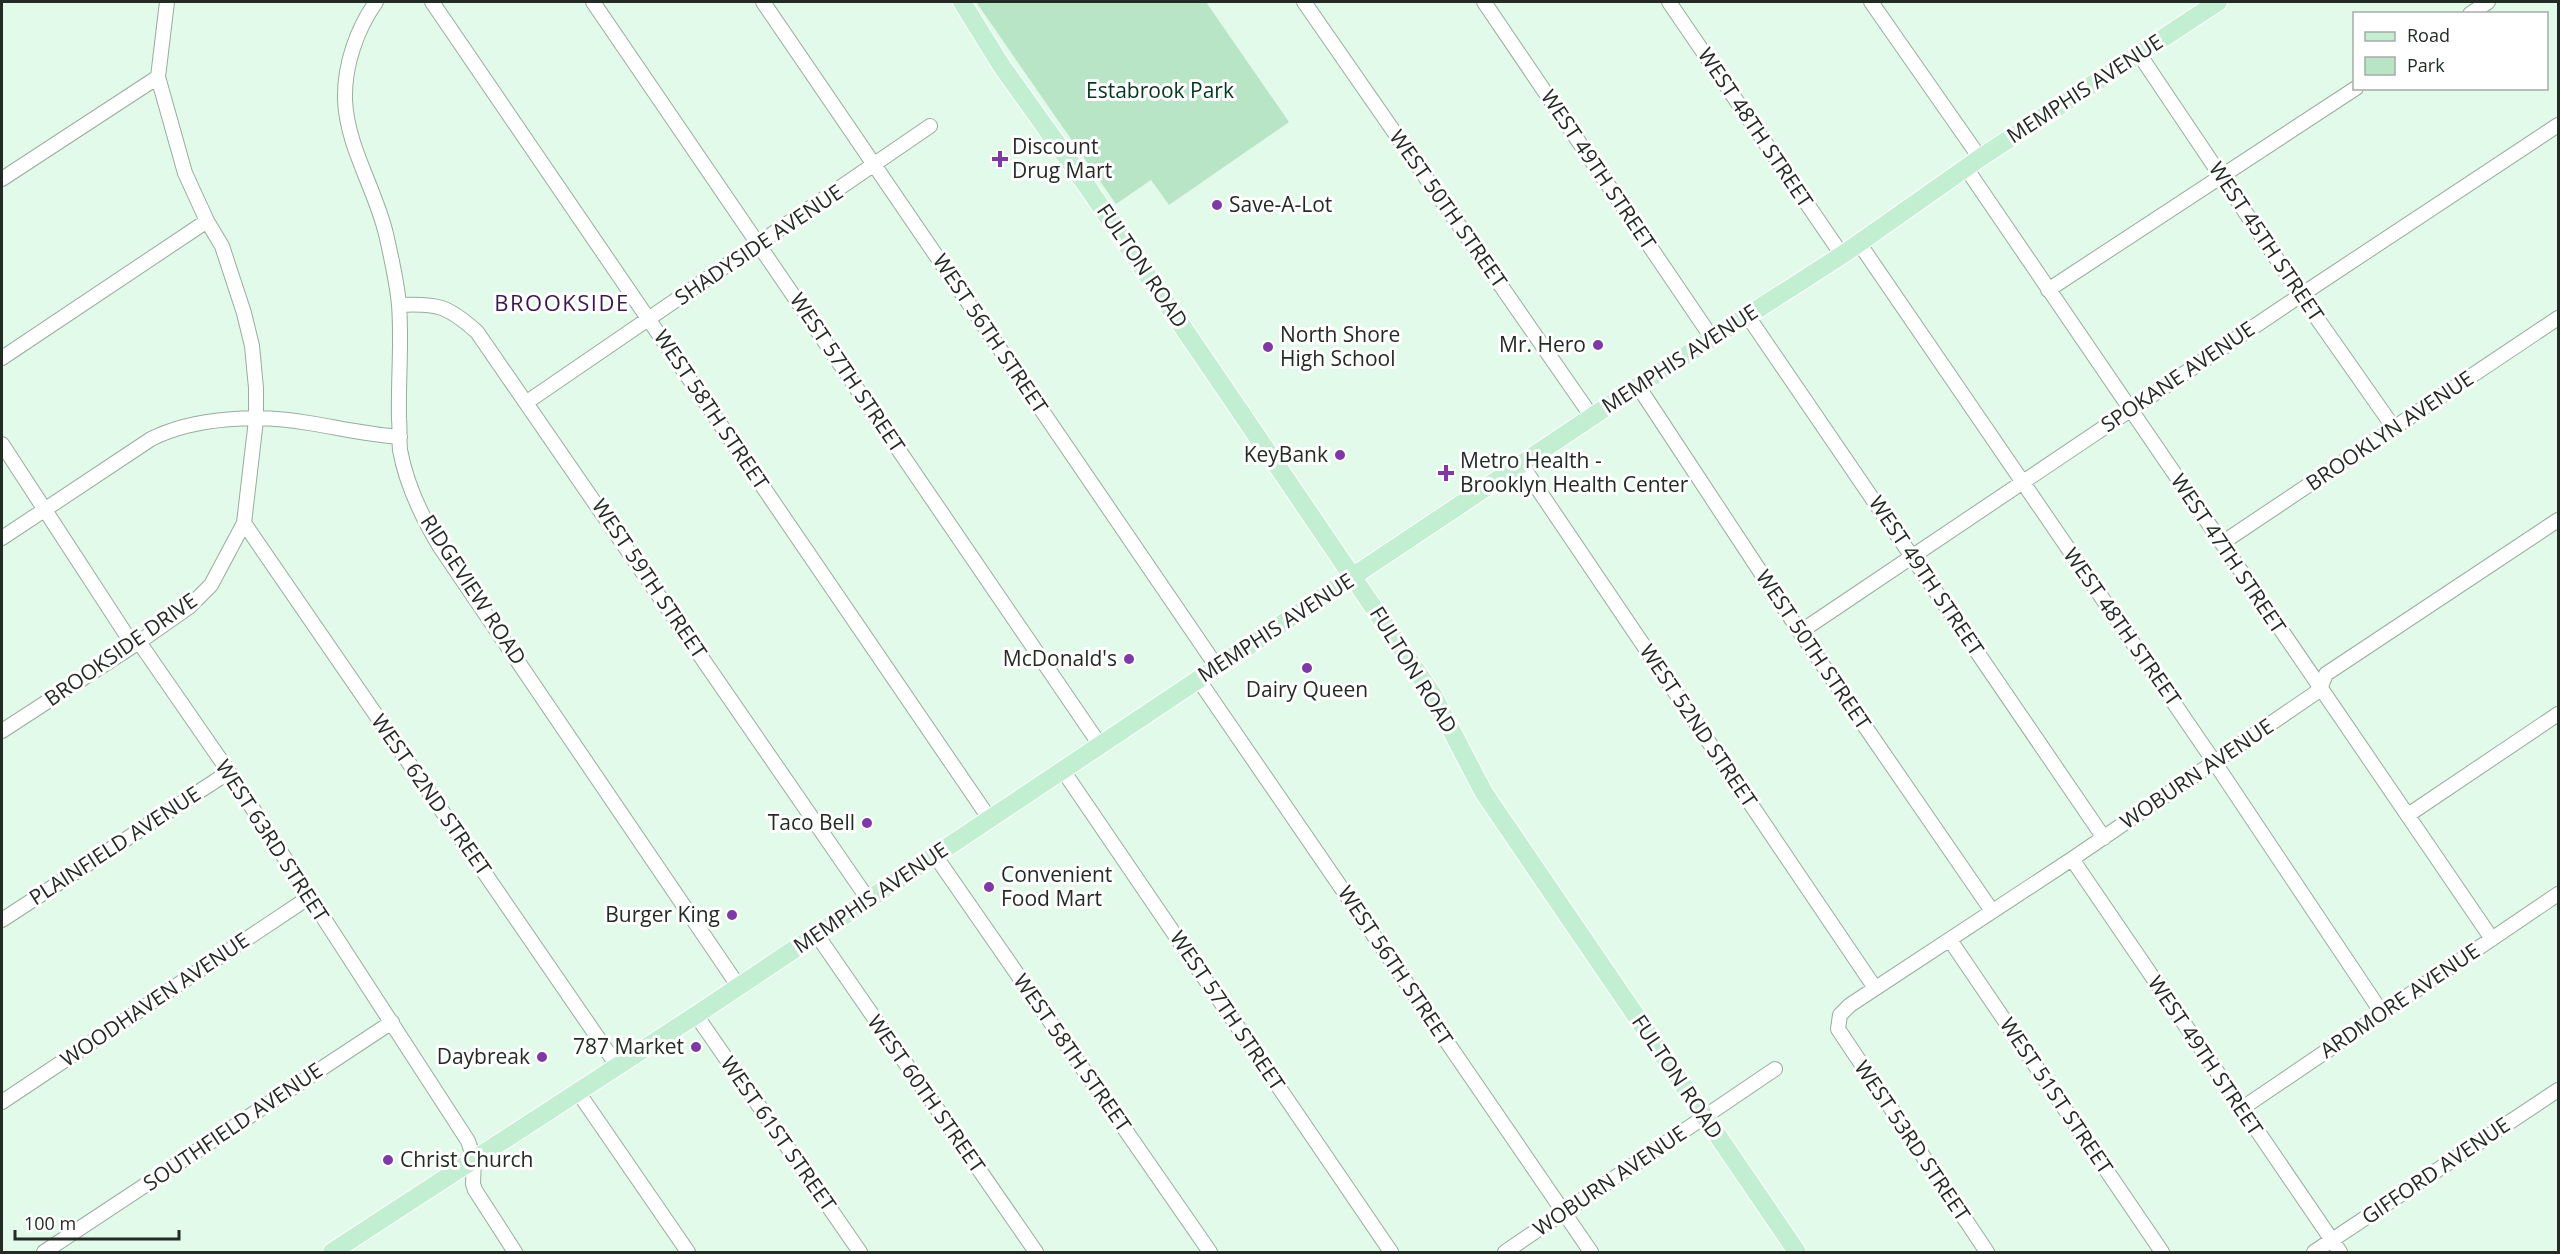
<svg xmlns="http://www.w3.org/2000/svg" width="2560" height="1254" viewBox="0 0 2560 1254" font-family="'Open Sans',sans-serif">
<rect width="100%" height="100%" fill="#e2fae9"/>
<path fill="#b9e5c7" d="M 976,2 L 1206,2 L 1289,122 L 1169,205 L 1151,180 L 1116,204 Z"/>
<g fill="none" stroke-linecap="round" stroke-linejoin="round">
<g stroke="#97ad9e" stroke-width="16">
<path id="minor" d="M 376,2 C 357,29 344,65 345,100 C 347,147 375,188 386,234 C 391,256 397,282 399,305 C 402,342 398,381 399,419 C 400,429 399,440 400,450 C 406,483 423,519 440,547 L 739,987
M 432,2 L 989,818
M 593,2 L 1100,745
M 763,2 L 1217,667
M 1304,2 L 1592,417
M 1484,2 L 1712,338
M 1669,2 L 1842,255
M 1871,2 L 1980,158
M 2470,14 L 2488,2
M 2139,54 L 2307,304 L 2394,428
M 1966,168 L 2492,939
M 2,179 L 158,77
M 1859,243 L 2215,763 L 2382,1013
M 2048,290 L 2356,88
M 399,305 C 438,303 448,306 477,332 L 868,899
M 1747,315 L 2104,838
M 2,358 L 207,221
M 1638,386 L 1800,632 L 1992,911
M 527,402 L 930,126
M 2,444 L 129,639 L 139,642 L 229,772 L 468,1141 L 474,1159 L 473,1184 L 475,1190 L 515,1252
M 1521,464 L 1875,988
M 244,523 L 618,1067
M 2,538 L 151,439 C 194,417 261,414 309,423 C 339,428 369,435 400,437
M 2222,543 L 2558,318
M 1800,632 L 2301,295 L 2558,125
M 1198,679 L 1591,1252
M 2,731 L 139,642 L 189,607 L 211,585 L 244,523 L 256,420 L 256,388 L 252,346 L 244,313 L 222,246 L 207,221 L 185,173 L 158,77 L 167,2
M 1062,769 L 1391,1252
M 2408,815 L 2558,714
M 934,854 L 1210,1252
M 2072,859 L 2340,1252
M 2,920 L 229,772
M 817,935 L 1036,1252
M 1950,940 L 2162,1252
M 696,1015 L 860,1252
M 578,1092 L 688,1252
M 2,1102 L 308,898
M 2241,1109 L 2558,894
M 44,1252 L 392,1022
M 1505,1252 L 1775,1069
M 1987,1252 L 1838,1029 L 1840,1015 L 1850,1005 L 2072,859 L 2314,694 L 2320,689 L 2326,674 L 2558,520
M 2314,1252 L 2558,1090"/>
</g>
<g stroke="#fff" stroke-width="20">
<path id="major" d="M 962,2 L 1001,65 L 1080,176 L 1433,695 L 1484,793 L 1797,1252
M 332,1252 L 696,1015 L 1638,386 L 1842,255 L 1980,158 L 2218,2"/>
</g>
<use href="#minor" stroke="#fff" stroke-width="14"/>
<use href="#major" stroke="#c2efd2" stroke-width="18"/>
</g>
<g fill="#7f37aa" stroke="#fff" stroke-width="2">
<path d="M997 150h6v6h6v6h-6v6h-6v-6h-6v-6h6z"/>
<circle cx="1217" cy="205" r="6"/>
<circle cx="1598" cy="345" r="6"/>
<circle cx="1268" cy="347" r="6"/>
<circle cx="1340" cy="455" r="6"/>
<path d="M1443 464h6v6h6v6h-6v6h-6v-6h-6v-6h6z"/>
<circle cx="1129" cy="659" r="6"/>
<circle cx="1307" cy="668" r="6"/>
<circle cx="867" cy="823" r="6"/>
<circle cx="989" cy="887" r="6"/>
<circle cx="732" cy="915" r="6"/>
<circle cx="696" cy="1047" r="6"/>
<circle cx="542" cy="1057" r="6"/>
<circle cx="388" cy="1160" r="6"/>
</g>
<g text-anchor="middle" stroke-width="6" stroke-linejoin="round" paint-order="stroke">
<g font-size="21" fill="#232b25" stroke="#fff">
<text transform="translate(2085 89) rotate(-33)" y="7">MEMPHIS AVENUE</text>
<text transform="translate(1755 128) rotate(56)" y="7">WEST 48TH STREET</text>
<text transform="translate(1598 170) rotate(56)" y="7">WEST 49TH STREET</text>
<text transform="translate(1448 209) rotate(55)" y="7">WEST 50TH STREET</text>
<text transform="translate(2266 242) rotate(56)" y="7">WEST 45TH STREET</text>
<text transform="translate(759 245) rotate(-34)" y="7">SHADYSIDE AVENUE</text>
<text transform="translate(1142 266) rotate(56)" y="7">FULTON ROAD</text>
<text transform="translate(990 334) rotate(56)" y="7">WEST 56TH STREET</text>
<text transform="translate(1680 359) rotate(-33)" y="7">MEMPHIS AVENUE</text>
<text transform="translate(847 373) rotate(56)" y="7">WEST 57TH STREET</text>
<text transform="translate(2178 377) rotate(-34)" y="7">SPOKANE AVENUE</text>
<text transform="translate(711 410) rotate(56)" y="7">WEST 58TH STREET</text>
<text transform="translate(2390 431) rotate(-34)" y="7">BROOKLYN AVENUE</text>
<text transform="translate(2228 554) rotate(56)" y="7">WEST 47TH STREET</text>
<text transform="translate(1926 576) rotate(56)" y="7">WEST 49TH STREET</text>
<text transform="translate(649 579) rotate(56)" y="7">WEST 59TH STREET</text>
<text transform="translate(473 590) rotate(57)" y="7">RIDGEVIEW ROAD</text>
<text transform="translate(2122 627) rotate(55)" y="7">WEST 48TH STREET</text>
<text transform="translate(1276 628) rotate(-33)" y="7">MEMPHIS AVENUE</text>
<text transform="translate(121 650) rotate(-35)" y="7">BROOKSIDE DRIVE</text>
<text transform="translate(1813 650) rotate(56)" y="7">WEST 50TH STREET</text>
<text transform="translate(1413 670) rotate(58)" y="7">FULTON ROAD</text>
<text transform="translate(1698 726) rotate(56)" y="7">WEST 52ND STREET</text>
<text transform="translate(2197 774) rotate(-34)" y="7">WOBURN AVENUE</text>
<text transform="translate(431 795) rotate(55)" y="7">WEST 62ND STREET</text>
<text transform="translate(272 841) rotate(57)" y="7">WEST 63RD STREET</text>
<text transform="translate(115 846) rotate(-33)" y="7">PLAINFIELD AVENUE</text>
<text transform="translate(871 898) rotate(-34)" y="7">MEMPHIS AVENUE</text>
<text transform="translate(1395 966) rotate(56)" y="7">WEST 56TH STREET</text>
<text transform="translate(155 1000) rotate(-34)" y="7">WOODHAVEN AVENUE</text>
<text transform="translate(2400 1001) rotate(-34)" y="7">ARDMORE AVENUE</text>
<text transform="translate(1227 1011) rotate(56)" y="7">WEST 57TH STREET</text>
<text transform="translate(1072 1053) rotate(55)" y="7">WEST 58TH STREET</text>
<text transform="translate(2205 1056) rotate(56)" y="7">WEST 49TH STREET</text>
<text transform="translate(1677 1077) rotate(56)" y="7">FULTON ROAD</text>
<text transform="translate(926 1094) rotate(55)" y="7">WEST 60TH STREET</text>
<text transform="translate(2056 1096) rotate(56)" y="7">WEST 51ST STREET</text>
<text transform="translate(233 1127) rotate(-34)" y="7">SOUTHFIELD AVENUE</text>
<text transform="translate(778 1134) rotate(55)" y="7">WEST 61ST STREET</text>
<text transform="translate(1912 1141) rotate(56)" y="7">WEST 53RD STREET</text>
<text transform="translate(2436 1171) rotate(-34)" y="7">GIFFORD AVENUE</text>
<text transform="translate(1610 1181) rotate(-34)" y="7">WOBURN AVENUE</text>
</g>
<g font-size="21" fill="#00391d" stroke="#fff">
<text x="1160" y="98">Estabrook Park</text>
</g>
<g font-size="21" fill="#232b25" stroke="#fff" text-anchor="end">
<text x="1012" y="154" text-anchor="start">Discount<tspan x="1012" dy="24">Drug Mart</tspan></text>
<text x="1229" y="212" text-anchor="start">Save-A-Lot</text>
<text x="1280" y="342" text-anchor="start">North Shore<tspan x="1280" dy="24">High School</tspan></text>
<text x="1586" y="352">Mr. Hero</text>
<text x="1328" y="462">KeyBank</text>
<text x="1460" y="468" text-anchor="start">Metro Health -<tspan x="1460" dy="24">Brooklyn Health Center</tspan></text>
<text x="1117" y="666">McDonald's</text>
<text x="1307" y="697" text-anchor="middle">Dairy Queen</text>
<text x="855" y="830">Taco Bell</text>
<text x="1001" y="882" text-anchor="start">Convenient<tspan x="1001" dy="24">Food Mart</tspan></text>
<text x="720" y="922">Burger King</text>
<text x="684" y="1054">787 Market</text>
<text x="530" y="1064">Daybreak</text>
<text x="400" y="1167" text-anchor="start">Christ Church</text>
</g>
<g font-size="22" letter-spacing="1.5" fill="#3b1950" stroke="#fff">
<text x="562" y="311">BROOKSIDE</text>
</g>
</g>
<rect width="2560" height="1254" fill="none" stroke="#232b25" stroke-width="6"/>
<rect x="2353" y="12" width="195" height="78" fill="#ffffff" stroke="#a7aaa8" stroke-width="1.5"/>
<rect x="2365" y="32" width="30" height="9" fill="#c2efd2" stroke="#a7aaa8" stroke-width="1.5"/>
<text x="2407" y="42" font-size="18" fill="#232b25">Road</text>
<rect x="2365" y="57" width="30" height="18" fill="#b9e5c7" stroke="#a7aaa8" stroke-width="1.5"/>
<text x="2407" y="72" font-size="18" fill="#232b25">Park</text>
<path d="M15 1230v9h164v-9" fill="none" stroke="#232b25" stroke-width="3"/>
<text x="24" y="1230" font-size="18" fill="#232b25" stroke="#ffffff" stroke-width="4.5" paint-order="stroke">100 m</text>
</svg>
